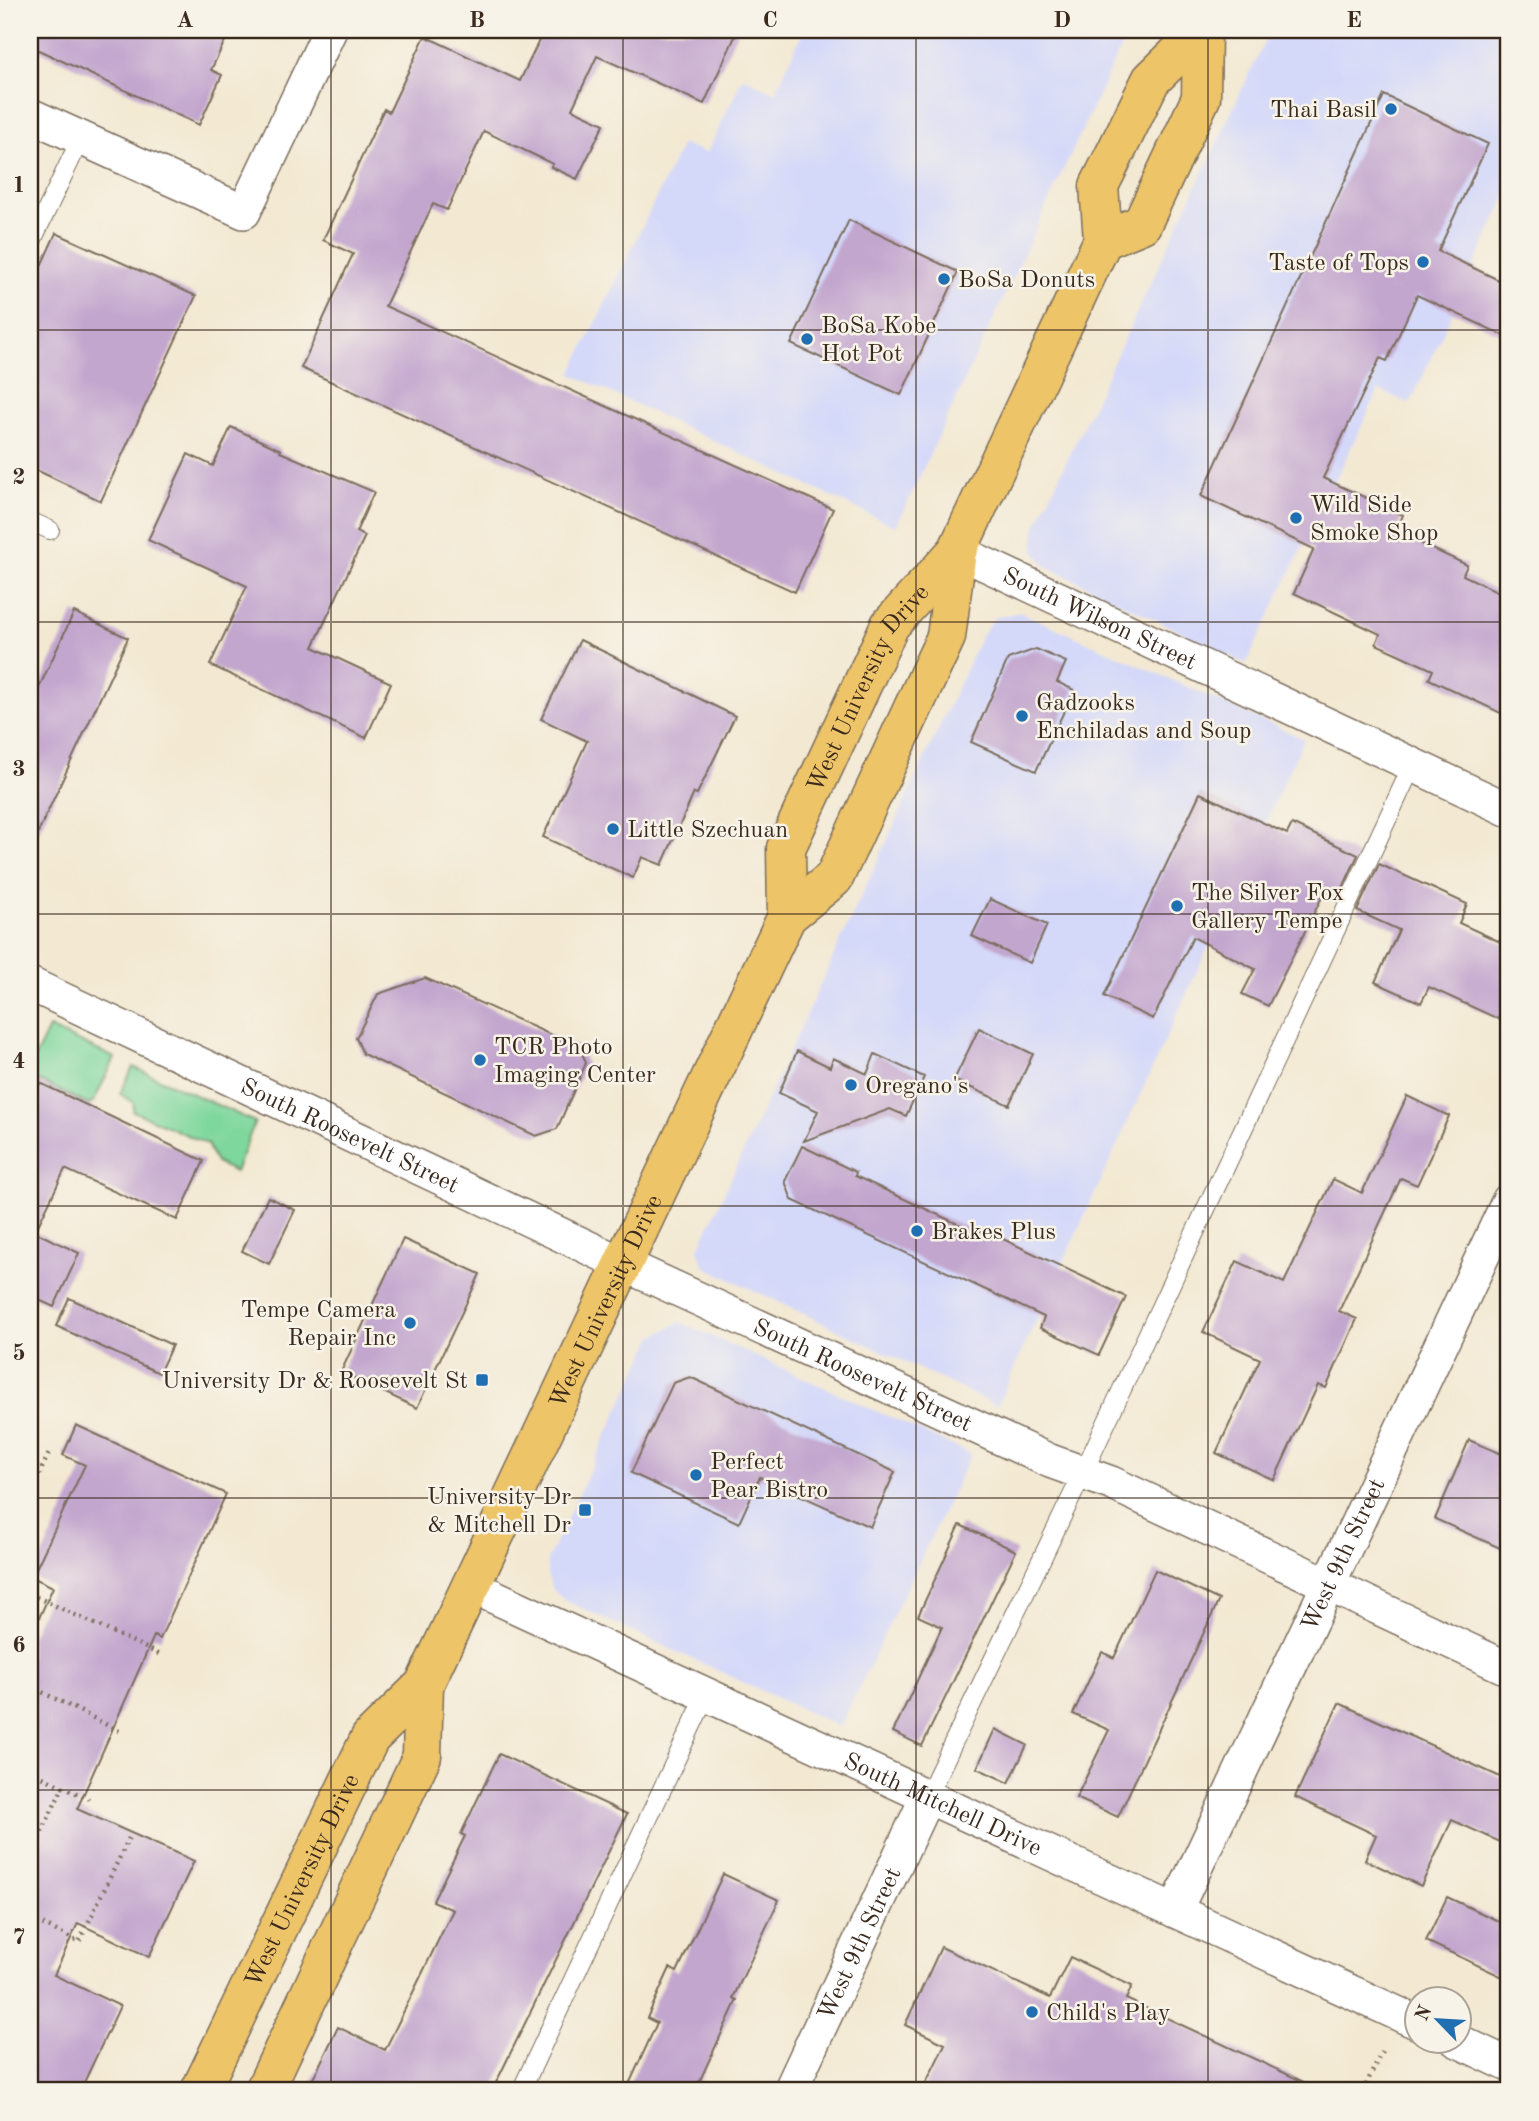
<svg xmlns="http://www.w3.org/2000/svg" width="1539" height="2121" viewBox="0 0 1539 2121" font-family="'Old Standard TT',serif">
<rect width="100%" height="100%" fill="#f7f3e8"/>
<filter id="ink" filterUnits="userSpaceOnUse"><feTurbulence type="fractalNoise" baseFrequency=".0143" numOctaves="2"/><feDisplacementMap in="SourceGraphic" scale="14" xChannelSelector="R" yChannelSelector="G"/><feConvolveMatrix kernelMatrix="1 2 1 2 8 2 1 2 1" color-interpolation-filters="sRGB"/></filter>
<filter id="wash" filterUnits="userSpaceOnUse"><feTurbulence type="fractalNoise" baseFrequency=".00686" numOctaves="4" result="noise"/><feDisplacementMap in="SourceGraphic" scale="28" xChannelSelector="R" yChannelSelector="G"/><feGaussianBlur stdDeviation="1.57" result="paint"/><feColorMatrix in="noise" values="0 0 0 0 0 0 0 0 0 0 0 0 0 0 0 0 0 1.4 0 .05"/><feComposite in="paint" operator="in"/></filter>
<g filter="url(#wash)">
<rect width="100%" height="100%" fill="#f3e9d3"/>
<path fill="#d4d8f9" d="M 804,30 L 1129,30 L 896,527 L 571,374 L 682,144 L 707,153 L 743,77 L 775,93 Z
M 1270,30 L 1509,30 L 1509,191 L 1410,404 L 1379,390 L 1246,664 L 1046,566 L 1035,552 L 1034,538 L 1036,526 Z
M 1020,612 L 1304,739 L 997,1406 L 705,1267 L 698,1250 L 981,636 L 994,618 Z
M 680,1322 L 971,1454 L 840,1727 L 564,1600 L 554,1591 L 547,1575 L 547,1561 L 653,1337 Z"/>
<path fill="#7ed79c" stroke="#5c805d" stroke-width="2" d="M 49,1028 L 115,1058 L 94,1101 L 89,1105 L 40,1081 L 37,1085 L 30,1081 L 30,1068 Z
M 133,1067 L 255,1122 L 235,1172 L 216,1163 L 207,1144 L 133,1111 L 134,1103 L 120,1094 Z"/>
<g id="blocks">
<path fill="#c2a6ce" d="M 30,30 L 230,30 L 211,70 L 222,75 L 199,125 L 30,46 Z
M 538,30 L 738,30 L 704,104 L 597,56 L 572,109 L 604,124 L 577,179 L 551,167 L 553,164 L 484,131 L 447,210 L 433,204 L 385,306 L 833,509 L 795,592 L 301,368 L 353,254 L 323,240 L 384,109 L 389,112 L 425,36 L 520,81 L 543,32 Z
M 1384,95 L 1488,144 L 1438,251 L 1509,285 L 1509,338 L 1417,295 L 1387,361 L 1380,358 L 1323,478 L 1403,515 L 1396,532 L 1467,565 L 1463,575 L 1509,597 L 1509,717 L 1429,679 L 1433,670 L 1376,644 L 1380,634 L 1294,593 L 1314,549 L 1201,496 Z
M 849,220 L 958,272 L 901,395 L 791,344 Z
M 56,233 L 196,296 L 101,501 L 30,467 L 30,290 Z
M 231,427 L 281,450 L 280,452 L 374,492 L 356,532 L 365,536 L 313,647 L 391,683 L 366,738 L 210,665 L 247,586 L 148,540 L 188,454 L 213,466 Z
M 74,612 L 128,638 L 30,850 L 30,707 Z
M 580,640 L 735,716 L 697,794 L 694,793 L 662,865 L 642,857 L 633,878 L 543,837 L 587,741 L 541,719 Z
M 1036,649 L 1066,662 L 1057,682 L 1074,690 L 1036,771 L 971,742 L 1008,659 Z
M 1200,793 L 1287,834 L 1292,824 L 1358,855 L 1337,901 L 1323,895 L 1268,1006 L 1242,994 L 1255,969 L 1193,937 L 1153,1019 L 1104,996 Z
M 1379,864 L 1467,904 L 1459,923 L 1509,946 L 1509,1024 L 1429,987 L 1421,1003 L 1375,982 L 1399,930 L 1357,911 Z
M 990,899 L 1047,925 L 1030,963 L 972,936 Z
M 425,978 L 580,1048 L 586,1063 L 557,1129 L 536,1136 L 363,1054 L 356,1038 L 378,994 Z
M 979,1028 L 1033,1054 L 1009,1105 L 954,1080 Z
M 797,1051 L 830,1067 L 833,1058 L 867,1074 L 875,1054 L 924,1077 L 906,1116 L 890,1109 L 804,1141 L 818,1111 L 779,1093 Z
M 40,1083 L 204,1161 L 177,1220 L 65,1169 L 35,1232 L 79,1253 L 54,1307 L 30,1296 L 30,1104 Z
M 1407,1096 L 1449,1116 L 1417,1185 L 1401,1178 L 1339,1311 L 1357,1319 L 1326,1388 L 1318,1385 L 1274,1480 L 1216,1453 L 1260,1359 L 1203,1332 L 1237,1261 L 1284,1283 L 1333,1179 L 1362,1193 Z
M 802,1146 L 856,1172 L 855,1176 L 979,1234 L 982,1229 L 1126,1297 L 1099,1355 L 1040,1328 L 1044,1317 L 792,1200 L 785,1181 Z
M 268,1197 L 295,1210 L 269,1264 L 242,1251 Z
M 403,1239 L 480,1274 L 417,1408 L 341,1372 Z
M 69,1298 L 172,1345 L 159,1373 L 56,1326 Z
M 690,1377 L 895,1472 L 870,1527 L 760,1477 L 739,1523 L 631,1473 L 673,1383 Z
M 76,1425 L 226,1494 L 160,1639 L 154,1636 L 77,1809 L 194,1861 L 149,1957 L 78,1923 L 54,1975 L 120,2006 L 80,2091 L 30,2091 L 30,1638 L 53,1587 L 32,1577 L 85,1465 L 63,1455 Z
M 1469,1440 L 1509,1457 L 1509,1552 L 1435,1519 Z
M 960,1525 L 1016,1551 L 922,1746 L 893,1732 L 942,1627 L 918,1616 Z
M 1155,1570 L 1219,1600 L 1118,1817 L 1076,1798 L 1109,1730 L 1073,1714 L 1102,1652 L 1114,1658 Z
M 1339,1703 L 1509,1781 L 1509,1846 L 1452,1820 L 1421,1886 L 1365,1860 L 1376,1835 L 1295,1797 Z
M 995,1729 L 1027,1745 L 1009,1783 L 977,1768 Z
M 499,1754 L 627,1814 L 492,2091 L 307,2091 L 338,2027 L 385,2050 L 453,1910 L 433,1901 L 465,1836 L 461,1834 Z
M 723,1874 L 779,1900 L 733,1998 L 737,2000 L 695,2091 L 626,2091 L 657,2023 L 647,2018 L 670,1968 L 677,1972 Z
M 1447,1897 L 1509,1926 L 1509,1980 L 1426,1941 Z
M 941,1947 L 1050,1998 L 1070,1957 L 1132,1986 L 1126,1999 L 1323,2091 L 922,2091 L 945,2044 L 905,2025 Z"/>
</g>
</g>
<g filter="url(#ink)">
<use href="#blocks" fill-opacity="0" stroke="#7b6d5d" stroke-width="2"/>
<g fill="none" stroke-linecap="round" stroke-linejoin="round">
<g stroke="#7b6d5d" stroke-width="20">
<path id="lane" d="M 30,245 L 81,138
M 30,521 L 50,530
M 928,1795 L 1083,1473 L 1413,764
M 521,2091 L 707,1693"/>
</g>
<g stroke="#7b6d5d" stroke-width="36">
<g id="street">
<path d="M 30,115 L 244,212 L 330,30"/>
<path id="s1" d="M 957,551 L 1509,810"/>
<path id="s2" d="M 30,984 L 623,1264 L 1050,1461 L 1111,1483 L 1509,1669"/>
<path id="s3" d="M 471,1586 L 1416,2022"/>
<path id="s4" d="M 1175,1911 L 1509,1200"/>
<path d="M 1456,2040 L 1509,2065"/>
<path id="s5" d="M 790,2091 L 928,1795"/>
</g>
</g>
<g stroke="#7b6d5d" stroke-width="41">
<g id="primary">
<path d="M 1103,240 L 1142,224 L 1201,98 L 1202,31"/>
<path d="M 787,916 L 834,878 L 859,824 L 946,637 L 957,551"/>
<path id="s6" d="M 200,2091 L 370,1738 L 424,1685 L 787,916 L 786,848 L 890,625 L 957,551 L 1103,240 L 1099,186 L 1109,166 L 1151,80 L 1202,30"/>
<path d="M 264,2091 L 422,1756 L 424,1685"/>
</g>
</g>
<path stroke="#7b6d5d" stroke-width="4.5" stroke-dasharray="2 5" stroke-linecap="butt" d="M 30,1494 L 49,1453
M 30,1594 L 159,1654
M 30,1608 L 35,1597
M 30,1686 L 121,1732
M 30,1771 L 63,1787
M 30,1857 L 63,1787 L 89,1799
M 30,1918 L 79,1942 L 130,1836
M 1363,2091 L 1384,2047"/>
<use href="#lane" stroke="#fff" stroke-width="18"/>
<use href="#street" stroke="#fff" stroke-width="33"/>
<use href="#primary" stroke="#eec469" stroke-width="38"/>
</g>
</g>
<path fill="none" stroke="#3b2a1e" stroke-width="2" stroke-opacity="0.55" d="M 331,30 L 331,2091M 623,30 L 623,2091M 916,30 L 916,2091M 1208,30 L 1208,2091M 30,330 L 1509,330M 30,622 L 1509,622M 30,914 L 1509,914M 30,1206 L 1509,1206M 30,1498 L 1509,1498M 30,1790 L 1509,1790"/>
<g fill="#1f6fb2" stroke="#f7f3e8" stroke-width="2.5">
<circle cx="1391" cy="109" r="7"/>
<circle cx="1423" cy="262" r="7"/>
<circle cx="944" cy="279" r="7"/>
<circle cx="807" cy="339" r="7"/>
<circle cx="1296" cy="518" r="7"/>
<circle cx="1022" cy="716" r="7"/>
<circle cx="613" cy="829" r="7"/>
<circle cx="1177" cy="906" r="7"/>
<circle cx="480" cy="1060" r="7"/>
<circle cx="851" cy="1085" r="7"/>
<circle cx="917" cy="1231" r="7"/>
<circle cx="410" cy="1323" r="7"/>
<rect x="475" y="1373" width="14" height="14" rx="3.5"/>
<circle cx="696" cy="1475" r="7"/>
<rect x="578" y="1503" width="14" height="14" rx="3.5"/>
<circle cx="1032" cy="2012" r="7"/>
</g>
<g text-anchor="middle" stroke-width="5" stroke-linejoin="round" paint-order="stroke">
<g font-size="24" fill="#3b2a1e" stroke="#f7f3e8" text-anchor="start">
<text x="1377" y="117" text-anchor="end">Thai Basil</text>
<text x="1409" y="270" text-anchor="end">Taste of Tops</text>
<text x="958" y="287">BoSa Donuts</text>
<text x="821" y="333">BoSa Kobe<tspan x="821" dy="28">Hot Pot</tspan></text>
<text x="1310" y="512">Wild Side<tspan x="1310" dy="28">Smoke Shop</tspan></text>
<text x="1036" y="710">Gadzooks<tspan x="1036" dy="28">Enchiladas and Soup</tspan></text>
<text x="627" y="837">Little Szechuan</text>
<text x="1191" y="900">The Silver Fox<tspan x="1191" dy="28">Gallery Tempe</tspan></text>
<text x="494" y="1054">TCR Photo<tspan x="494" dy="28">Imaging Center</tspan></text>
<text x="865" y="1093">Oregano's</text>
<text x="931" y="1239">Brakes Plus</text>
<text x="396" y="1317" text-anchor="end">Tempe Camera<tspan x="396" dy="28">Repair Inc</tspan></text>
<text x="468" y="1388" text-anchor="end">University Dr &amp; Roosevelt St</text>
<text x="710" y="1469">Perfect<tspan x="710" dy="28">Pear Bistro</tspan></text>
<text x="571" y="1504" text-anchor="end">University Dr<tspan x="571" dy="28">&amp; Mitchell Dr</tspan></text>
<text x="1046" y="2020">Child's Play</text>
</g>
<g font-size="24" fill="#3b2a1e" stroke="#f7f3e8">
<text dy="8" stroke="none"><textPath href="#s1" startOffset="158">South Wilson Street</textPath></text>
<text dy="8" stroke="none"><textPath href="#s6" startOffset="1566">West University Drive</textPath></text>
<text dy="8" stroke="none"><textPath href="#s2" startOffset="354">South Roosevelt Street</textPath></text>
<text dy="8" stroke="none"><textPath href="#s6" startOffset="892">West University Drive</textPath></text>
<text dy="8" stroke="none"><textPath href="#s2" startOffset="920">South Roosevelt Street</textPath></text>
<text dy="8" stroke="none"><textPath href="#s4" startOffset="394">West 9th Street</textPath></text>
<text dy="8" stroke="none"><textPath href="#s3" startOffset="520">South Mitchell Drive</textPath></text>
<text dy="8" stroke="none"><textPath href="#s6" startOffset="234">West University Drive</textPath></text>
<text dy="8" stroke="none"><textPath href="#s5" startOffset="163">West 9th Street</textPath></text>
</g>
</g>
<rect width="1539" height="2121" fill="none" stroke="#f7f3e8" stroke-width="77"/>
<g transform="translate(1438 2020) rotate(295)"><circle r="33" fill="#f7f3e8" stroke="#aca397" stroke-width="2"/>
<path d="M0-5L12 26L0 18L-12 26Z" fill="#1f6fb2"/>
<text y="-10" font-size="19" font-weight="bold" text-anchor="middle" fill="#3b2a1e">N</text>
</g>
<rect x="38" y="38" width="1462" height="2044" fill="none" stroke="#3b2a1e" stroke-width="2.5"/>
<g font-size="23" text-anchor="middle" font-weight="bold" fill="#3b2a1e">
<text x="185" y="27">A</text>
<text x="477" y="27">B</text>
<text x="770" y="27">C</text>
<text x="1062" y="27">D</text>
<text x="1354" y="27">E</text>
<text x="19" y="192">1</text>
<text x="19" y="484">2</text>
<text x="19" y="776">3</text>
<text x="19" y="1068">4</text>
<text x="19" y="1360">5</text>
<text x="19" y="1652">6</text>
<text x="19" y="1944">7</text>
</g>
</svg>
